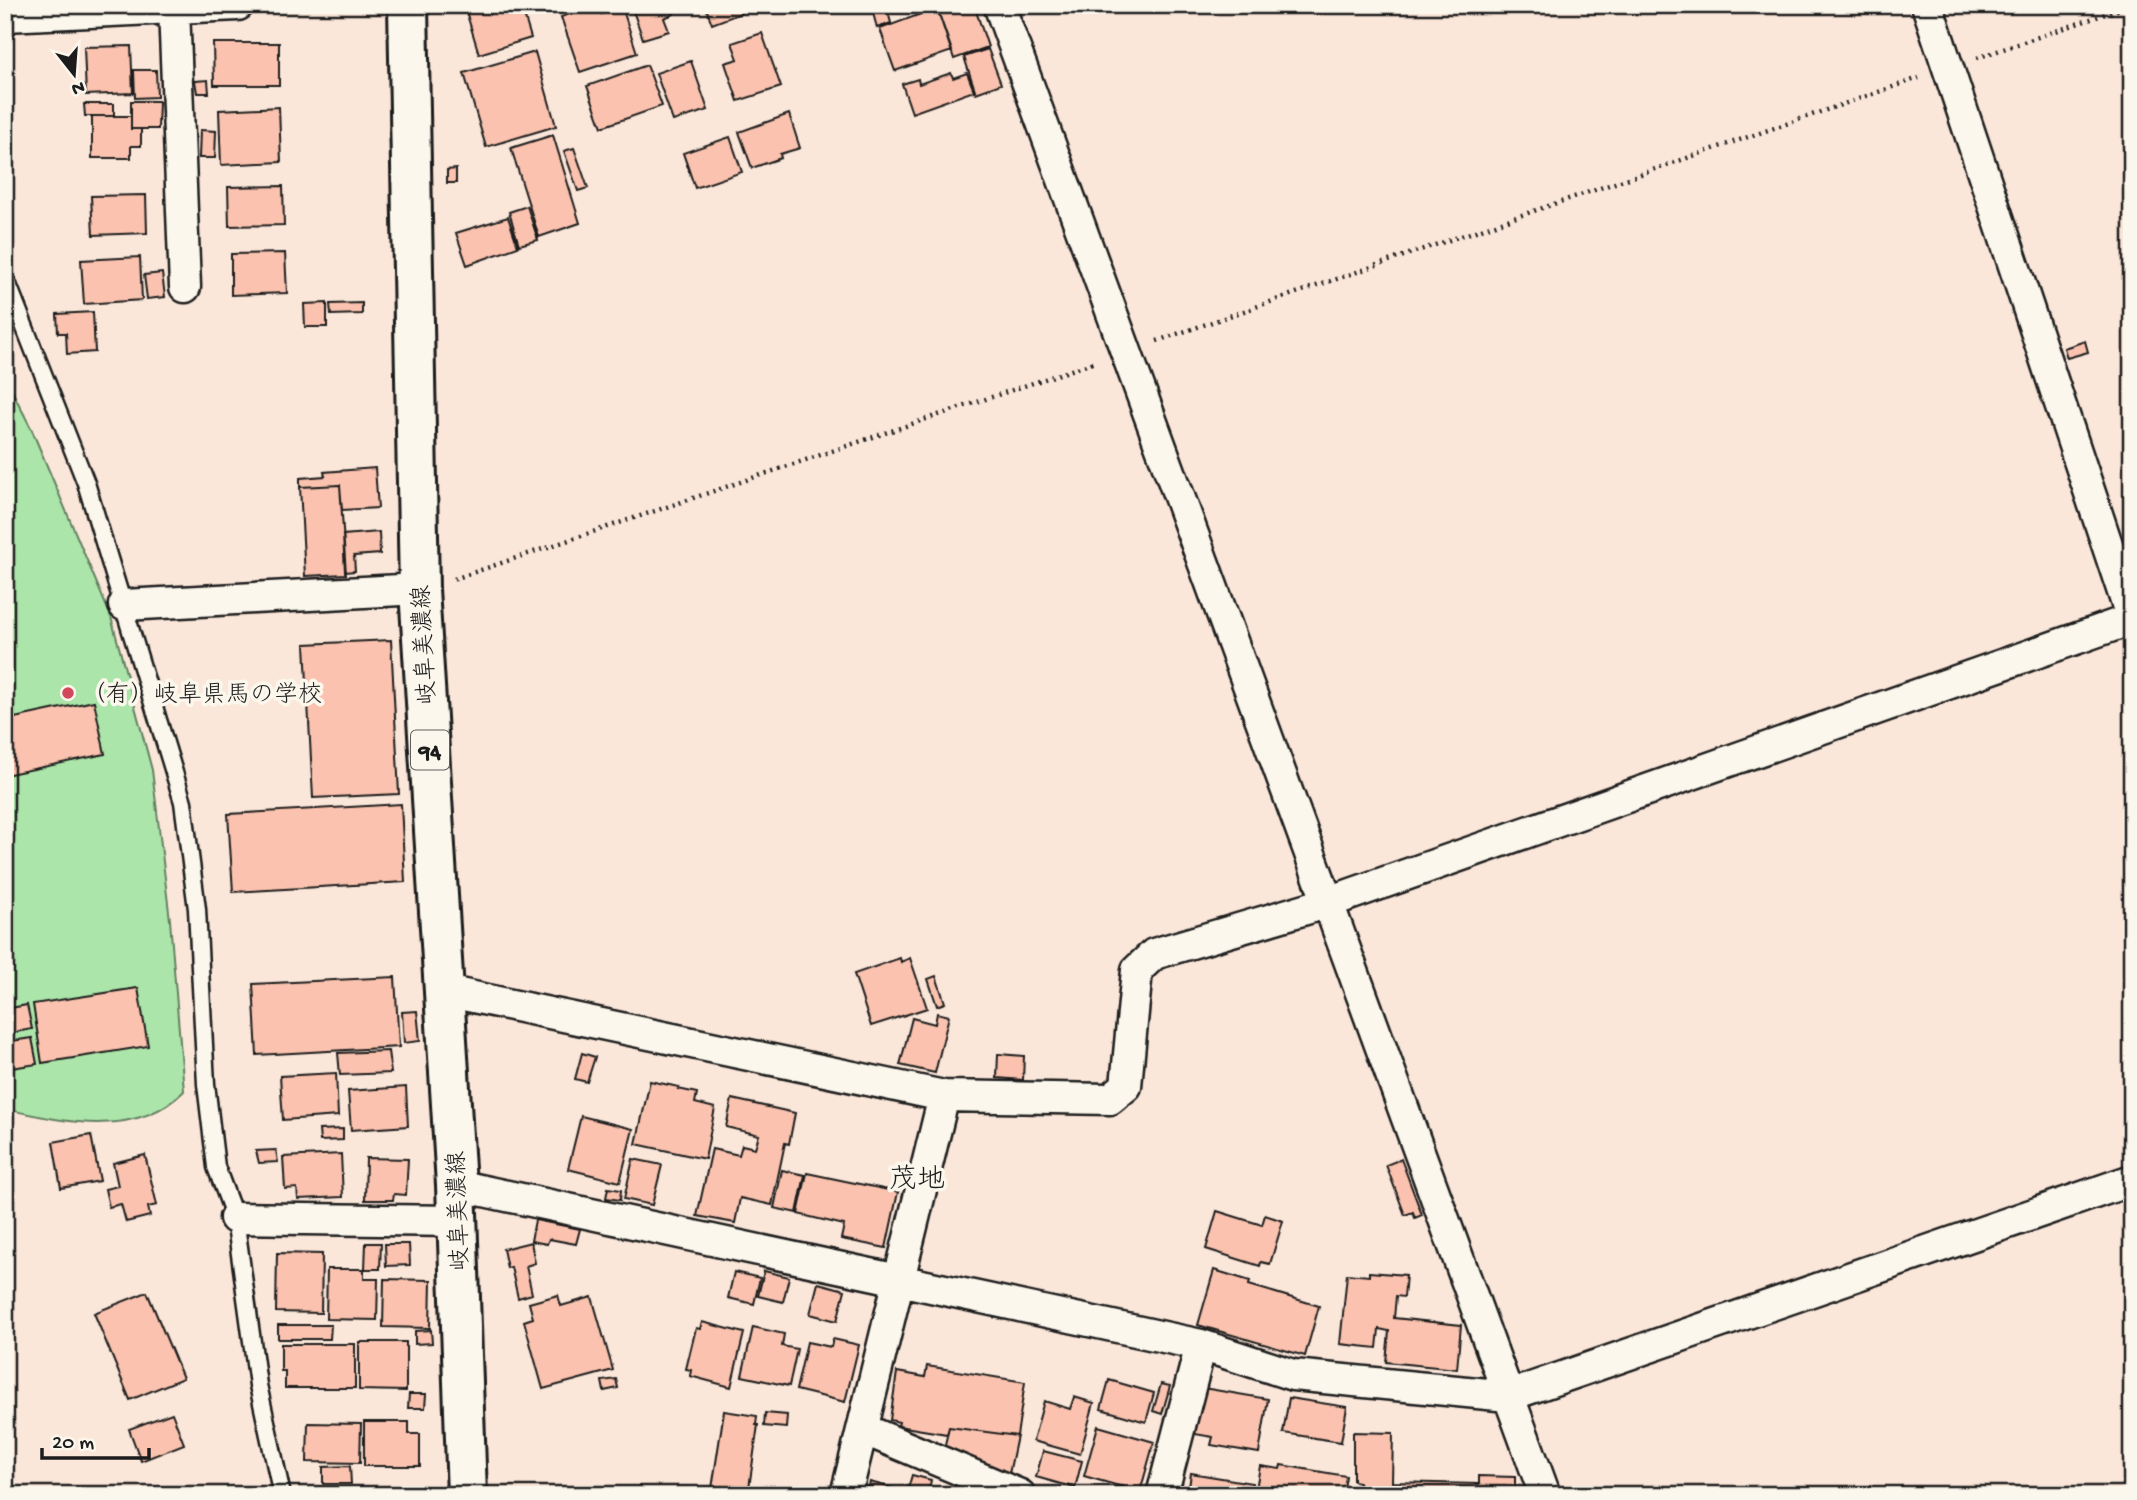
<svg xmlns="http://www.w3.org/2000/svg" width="2137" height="1500" viewBox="0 0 2137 1500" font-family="'Gochi Hand','Klee One',sans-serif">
<rect width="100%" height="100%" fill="#fbe7da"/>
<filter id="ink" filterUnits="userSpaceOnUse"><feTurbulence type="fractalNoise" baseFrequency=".0143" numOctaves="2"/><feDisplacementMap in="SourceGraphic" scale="14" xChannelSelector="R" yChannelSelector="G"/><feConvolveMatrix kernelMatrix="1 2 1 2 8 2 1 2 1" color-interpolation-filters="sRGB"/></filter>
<g filter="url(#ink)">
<path fill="#abe5a9" stroke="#648062" stroke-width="2" d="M 5,377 L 31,428 L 111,617 L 152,770 L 170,920 L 184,1091 C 137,1139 65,1122 5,1109 Z"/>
<path fill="#fbc3af" stroke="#1c1c1c" stroke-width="2" d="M 475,5 L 521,5 L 531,38 L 479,54 L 465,8 Z
M 581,5 L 599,5 L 601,14 L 622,7 L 637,53 L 580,72 L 561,17 L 583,9 Z
M 631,5 L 671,5 L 674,14 L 664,18 L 669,31 L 643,39 Z
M 705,5 L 751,5 L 752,9 L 712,24 Z
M 965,5 L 974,5 L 988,47 L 954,59 L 939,14 Z
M 887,8 L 891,23 L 877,28 L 873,13 Z
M 937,8 L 952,51 L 895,71 L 880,29 Z
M 762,33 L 781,87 L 738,101 L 725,63 L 738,59 L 732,43 Z
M 213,43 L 279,43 L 279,85 L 214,85 Z
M 131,46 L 133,93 L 86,95 L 84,47 Z
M 988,49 L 1001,84 L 976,93 L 964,57 Z
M 535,52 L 556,126 L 486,147 L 464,73 Z
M 691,61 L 708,110 L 673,121 L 656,73 Z
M 647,65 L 662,106 L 602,127 L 587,86 Z
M 134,70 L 156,70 L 157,97 L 135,98 Z
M 951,73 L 953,78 L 967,73 L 974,91 L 912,113 L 902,84 L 918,79 L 919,84 Z
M 208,80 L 209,93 L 197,93 L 195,81 Z
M 131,101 L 159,101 L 158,129 L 131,129 Z
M 84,104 L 114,104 L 114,116 L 85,116 Z
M 279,107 L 281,162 L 221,165 L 219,110 Z
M 789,114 L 800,148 L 780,154 L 781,158 L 752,168 L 739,132 Z
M 92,116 L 131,116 L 131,129 L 141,129 L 141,146 L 131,146 L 131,158 L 92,158 Z
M 200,130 L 216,131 L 215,158 L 199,158 Z
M 553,135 L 580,223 L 539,237 L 511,148 Z
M 730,137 L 742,172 L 695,188 L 683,153 Z
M 574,148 L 588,188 L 578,191 L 564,151 Z
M 456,169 L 456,183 L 447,183 L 447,170 Z
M 283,186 L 284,225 L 229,226 L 228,187 Z
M 146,195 L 147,233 L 93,235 L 91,196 Z
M 527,206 L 538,240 L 519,245 L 509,212 Z
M 508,217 L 518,247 L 467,265 L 456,233 Z
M 285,253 L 287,293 L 231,295 L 231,254 Z
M 140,257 L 142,300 L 84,304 L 81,260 Z
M 162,273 L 165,297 L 147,299 L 144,275 Z
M 327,303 L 327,327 L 305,327 L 304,304 Z
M 362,303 L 362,314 L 331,315 L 330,304 Z
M 93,312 L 95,352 L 67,354 L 66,333 L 58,333 L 57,314 Z
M 2085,341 L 2088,352 L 2067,358 L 2064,348 Z
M 375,468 L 378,508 L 342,510 L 340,485 L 300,487 L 300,478 L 325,476 L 324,472 Z
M 340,485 L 346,574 L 305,576 L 300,487 Z
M 379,532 L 380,554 L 354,556 L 355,571 L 345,572 L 343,535 Z
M 391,640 L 399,794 L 313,798 L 305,644 Z
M 94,701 L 105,754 L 5,775 L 5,720 Z
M 401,804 L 405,882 L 233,892 L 228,814 Z
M 900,958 L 901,962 L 910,958 L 927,1008 L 871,1026 L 854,974 Z
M 936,976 L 945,1003 L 937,1006 L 928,979 Z
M 395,977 L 399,1047 L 257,1055 L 253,984 Z
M 138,988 L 148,1046 L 42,1063 L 33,1004 Z
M 27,1005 L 32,1029 L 5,1034 L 5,1009 Z
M 417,1011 L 420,1041 L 404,1043 L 402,1012 Z
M 937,1013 L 949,1016 L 935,1073 L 900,1065 L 912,1018 L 935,1024 Z
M 32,1038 L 37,1064 L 5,1069 L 5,1042 Z
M 388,1051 L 391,1073 L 340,1075 L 338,1053 Z
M 582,1053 L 595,1057 L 587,1082 L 575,1079 Z
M 998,1054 L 1024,1056 L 1023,1080 L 997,1078 Z
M 336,1073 L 338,1116 L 283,1120 L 280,1076 Z
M 650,1081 L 679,1087 L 678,1089 L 697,1093 L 695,1103 L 715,1108 L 705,1159 L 636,1144 Z
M 406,1087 L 408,1126 L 351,1130 L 348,1091 Z
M 732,1099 L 795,1113 L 789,1144 L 785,1143 L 772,1205 L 740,1198 L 735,1223 L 697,1216 L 712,1149 L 739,1155 L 742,1145 L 755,1148 L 759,1135 L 726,1127 Z
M 581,1116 L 633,1129 L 620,1182 L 568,1169 Z
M 343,1129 L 343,1140 L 320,1141 L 319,1130 Z
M 91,1135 L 100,1181 L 61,1188 L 53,1142 Z
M 276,1150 L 278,1162 L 259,1163 L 256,1151 Z
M 341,1154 L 343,1197 L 298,1199 L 297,1188 L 285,1189 L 283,1157 Z
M 145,1155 L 157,1205 L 148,1207 L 150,1216 L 126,1222 L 121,1204 L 109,1207 L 105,1189 L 118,1186 L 113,1163 Z
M 366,1158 L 408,1159 L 406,1195 L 394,1194 L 393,1200 L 365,1200 Z
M 633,1159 L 662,1165 L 652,1205 L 624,1199 Z
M 1401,1159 L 1422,1215 L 1415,1218 L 1413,1212 L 1405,1215 L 1386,1165 Z
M 782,1170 L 805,1175 L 797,1213 L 774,1208 Z
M 807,1173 L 898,1192 L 886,1248 L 841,1239 L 844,1225 L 798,1214 Z
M 608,1188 L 621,1190 L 620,1200 L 606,1198 Z
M 1217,1211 L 1262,1225 L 1265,1215 L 1283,1221 L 1270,1264 L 1261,1262 L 1260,1266 L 1206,1249 Z
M 535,1220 L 580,1229 L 576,1244 L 549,1239 L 547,1244 L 531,1241 Z
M 531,1242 L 535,1263 L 526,1266 L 532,1294 L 518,1298 L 511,1267 L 507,1268 L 503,1249 Z
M 366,1243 L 381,1243 L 380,1269 L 365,1269 Z
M 385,1244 L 409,1244 L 410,1265 L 386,1266 Z
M 277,1253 L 322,1254 L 321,1313 L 276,1312 Z
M 327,1269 L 364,1269 L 364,1279 L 378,1279 L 377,1320 L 326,1319 Z
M 1214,1270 L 1250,1281 L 1249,1285 L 1319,1306 L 1305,1356 L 1198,1325 Z
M 764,1271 L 789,1277 L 783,1302 L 758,1296 Z
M 734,1272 L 760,1278 L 754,1304 L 728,1298 Z
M 1369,1272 L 1406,1275 L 1404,1297 L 1396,1296 L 1394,1318 L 1461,1325 L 1457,1369 L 1386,1362 L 1389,1331 L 1379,1329 L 1377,1348 L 1340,1344 L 1347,1274 L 1369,1276 Z
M 384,1279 L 431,1280 L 430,1328 L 383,1327 Z
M 818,1283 L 845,1290 L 837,1321 L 810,1314 Z
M 147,1292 L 183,1378 L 130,1400 L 94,1313 Z
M 558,1295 L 561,1306 L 592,1297 L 613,1370 L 543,1389 L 524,1321 L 533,1318 L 529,1303 Z
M 702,1322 L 744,1333 L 731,1387 L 690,1376 L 691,1370 L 686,1369 L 696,1328 L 700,1329 Z
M 278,1325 L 331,1325 L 330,1339 L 278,1339 Z
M 753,1327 L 784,1334 L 782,1346 L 797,1349 L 789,1386 L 742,1376 Z
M 431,1330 L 432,1343 L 415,1344 L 415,1331 Z
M 833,1339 L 859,1345 L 845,1402 L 796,1390 L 807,1342 L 831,1347 Z
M 359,1342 L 406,1342 L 406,1391 L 359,1390 Z
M 281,1344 L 355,1344 L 355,1388 L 285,1388 L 285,1371 L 281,1371 Z
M 927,1366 L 1025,1382 L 1017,1436 L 949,1427 L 947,1434 L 898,1426 L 899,1422 L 890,1420 L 897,1372 L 925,1377 Z
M 616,1379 L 618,1388 L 604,1391 L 602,1381 Z
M 1109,1380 L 1154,1393 L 1146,1422 L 1101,1409 Z
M 1161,1384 L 1170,1386 L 1162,1414 L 1153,1411 Z
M 1203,1388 L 1268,1399 L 1259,1453 L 1211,1445 L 1213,1437 L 1195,1434 Z
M 409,1394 L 426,1394 L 425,1408 L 408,1408 Z
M 1074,1397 L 1094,1403 L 1080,1454 L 1033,1441 L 1044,1401 L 1070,1409 Z
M 1289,1398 L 1347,1407 L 1341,1442 L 1283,1433 Z
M 724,1411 L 757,1416 L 756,1425 L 758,1425 L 748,1495 L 711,1495 Z
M 172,1413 L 184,1444 L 141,1461 L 129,1429 Z
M 765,1413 L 787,1415 L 786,1428 L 764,1426 Z
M 364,1422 L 409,1422 L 409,1434 L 420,1434 L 420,1466 L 364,1466 Z
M 308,1423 L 361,1424 L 360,1463 L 307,1462 Z
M 1098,1426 L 1154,1442 L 1140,1492 L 1084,1476 Z
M 949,1427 L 1017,1436 L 1009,1474 L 944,1449 Z
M 1353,1432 L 1393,1433 L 1392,1482 L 1479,1484 L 1479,1476 L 1515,1477 L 1515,1489 L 1522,1488 L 1522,1495 L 1359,1495 L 1359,1482 L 1353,1481 Z
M 1043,1451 L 1082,1461 L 1075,1488 L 1036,1477 Z
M 1281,1465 L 1346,1476 L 1343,1495 L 1255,1495 L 1260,1466 L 1280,1469 Z
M 350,1466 L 351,1484 L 323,1484 L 323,1467 Z
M 1191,1473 L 1252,1483 L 1250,1495 L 1188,1495 Z
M 912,1475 L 931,1480 L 928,1495 L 867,1495 L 870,1482 L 907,1492 Z
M 331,1491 L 375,1491 L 375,1495 L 331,1495 Z"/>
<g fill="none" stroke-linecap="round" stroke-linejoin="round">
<g stroke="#1c1c1c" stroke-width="21">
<path id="service" d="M 5,277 L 86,483 L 183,802 L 197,909 L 206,1084 L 216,1167 L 235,1218 L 258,1385 L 282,1495"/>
</g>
<g stroke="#1c1c1c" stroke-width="35">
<path id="minor" d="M 999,5 L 1545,1495
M 174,8 L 185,287
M 5,16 L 238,5
M 124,605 L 419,589
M 445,991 L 944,1096 L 1110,1099 L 1126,1086 L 1137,970 L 1154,954 L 1326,903 L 2132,619 L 1927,5
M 456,1185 L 1201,1345 L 1293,1375 L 1508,1396 L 2132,1180
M 235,1218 L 457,1221
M 863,1429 L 1020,1495
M 846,1495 L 944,1096
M 1162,1495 L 1201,1345"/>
</g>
<g stroke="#1c1c1c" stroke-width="44">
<path id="primary" d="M 408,5 L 419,589 L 456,1185 L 467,1495"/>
</g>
<path stroke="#1c1c1c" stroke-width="4.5" stroke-dasharray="2 5" stroke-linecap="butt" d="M 1977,58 L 2132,5
M 1157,341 L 1919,78
M 454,579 L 1095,362"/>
<use href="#service" stroke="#fbf7ec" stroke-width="16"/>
<use href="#minor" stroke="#fbf7ec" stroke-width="30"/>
<use href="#primary" stroke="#fbf7ec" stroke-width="38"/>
</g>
</g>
<circle fill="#d1495b" stroke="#fbf7ec" stroke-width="2.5" cx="68" cy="693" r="7"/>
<g text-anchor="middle" stroke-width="7" stroke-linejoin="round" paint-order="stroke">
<rect fill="#fbf7ec" stroke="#5f5e5a" stroke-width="2" x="411" y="730.5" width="38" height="39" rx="5"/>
<g font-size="23" font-weight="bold" fill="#1c1c1c">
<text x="430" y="758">94</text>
</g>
<g font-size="24" fill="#1c1c1c" stroke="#fbf7ec">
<text transform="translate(423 645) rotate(-93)" y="8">岐阜美濃線</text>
<text transform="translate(457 1211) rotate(-92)" y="8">岐阜美濃線</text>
</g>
<g font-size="24" fill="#1c1c1c" stroke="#fbf7ec" text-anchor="start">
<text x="82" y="701">（有）岐阜県馬の学校</text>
</g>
<g font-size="28" fill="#1c1c1c" stroke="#fbf7ec">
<text x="917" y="1187">茂地</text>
</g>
</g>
<rect width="2137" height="1500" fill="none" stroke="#fbf7ec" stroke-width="28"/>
<rect x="14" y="14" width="2109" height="1472" fill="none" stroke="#1c1c1c" stroke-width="2.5" filter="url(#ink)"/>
<g transform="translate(74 74) rotate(163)" stroke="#fbf7ec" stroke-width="5" paint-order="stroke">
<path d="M0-5L12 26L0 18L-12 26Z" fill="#1c1c1c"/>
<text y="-10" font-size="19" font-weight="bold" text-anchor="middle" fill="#1c1c1c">N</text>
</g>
<path d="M42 1448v10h107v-10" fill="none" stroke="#1c1c1c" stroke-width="3.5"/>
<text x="52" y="1448" font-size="21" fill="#1c1c1c" stroke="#fbf7ec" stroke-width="5" paint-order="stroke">20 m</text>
</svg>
